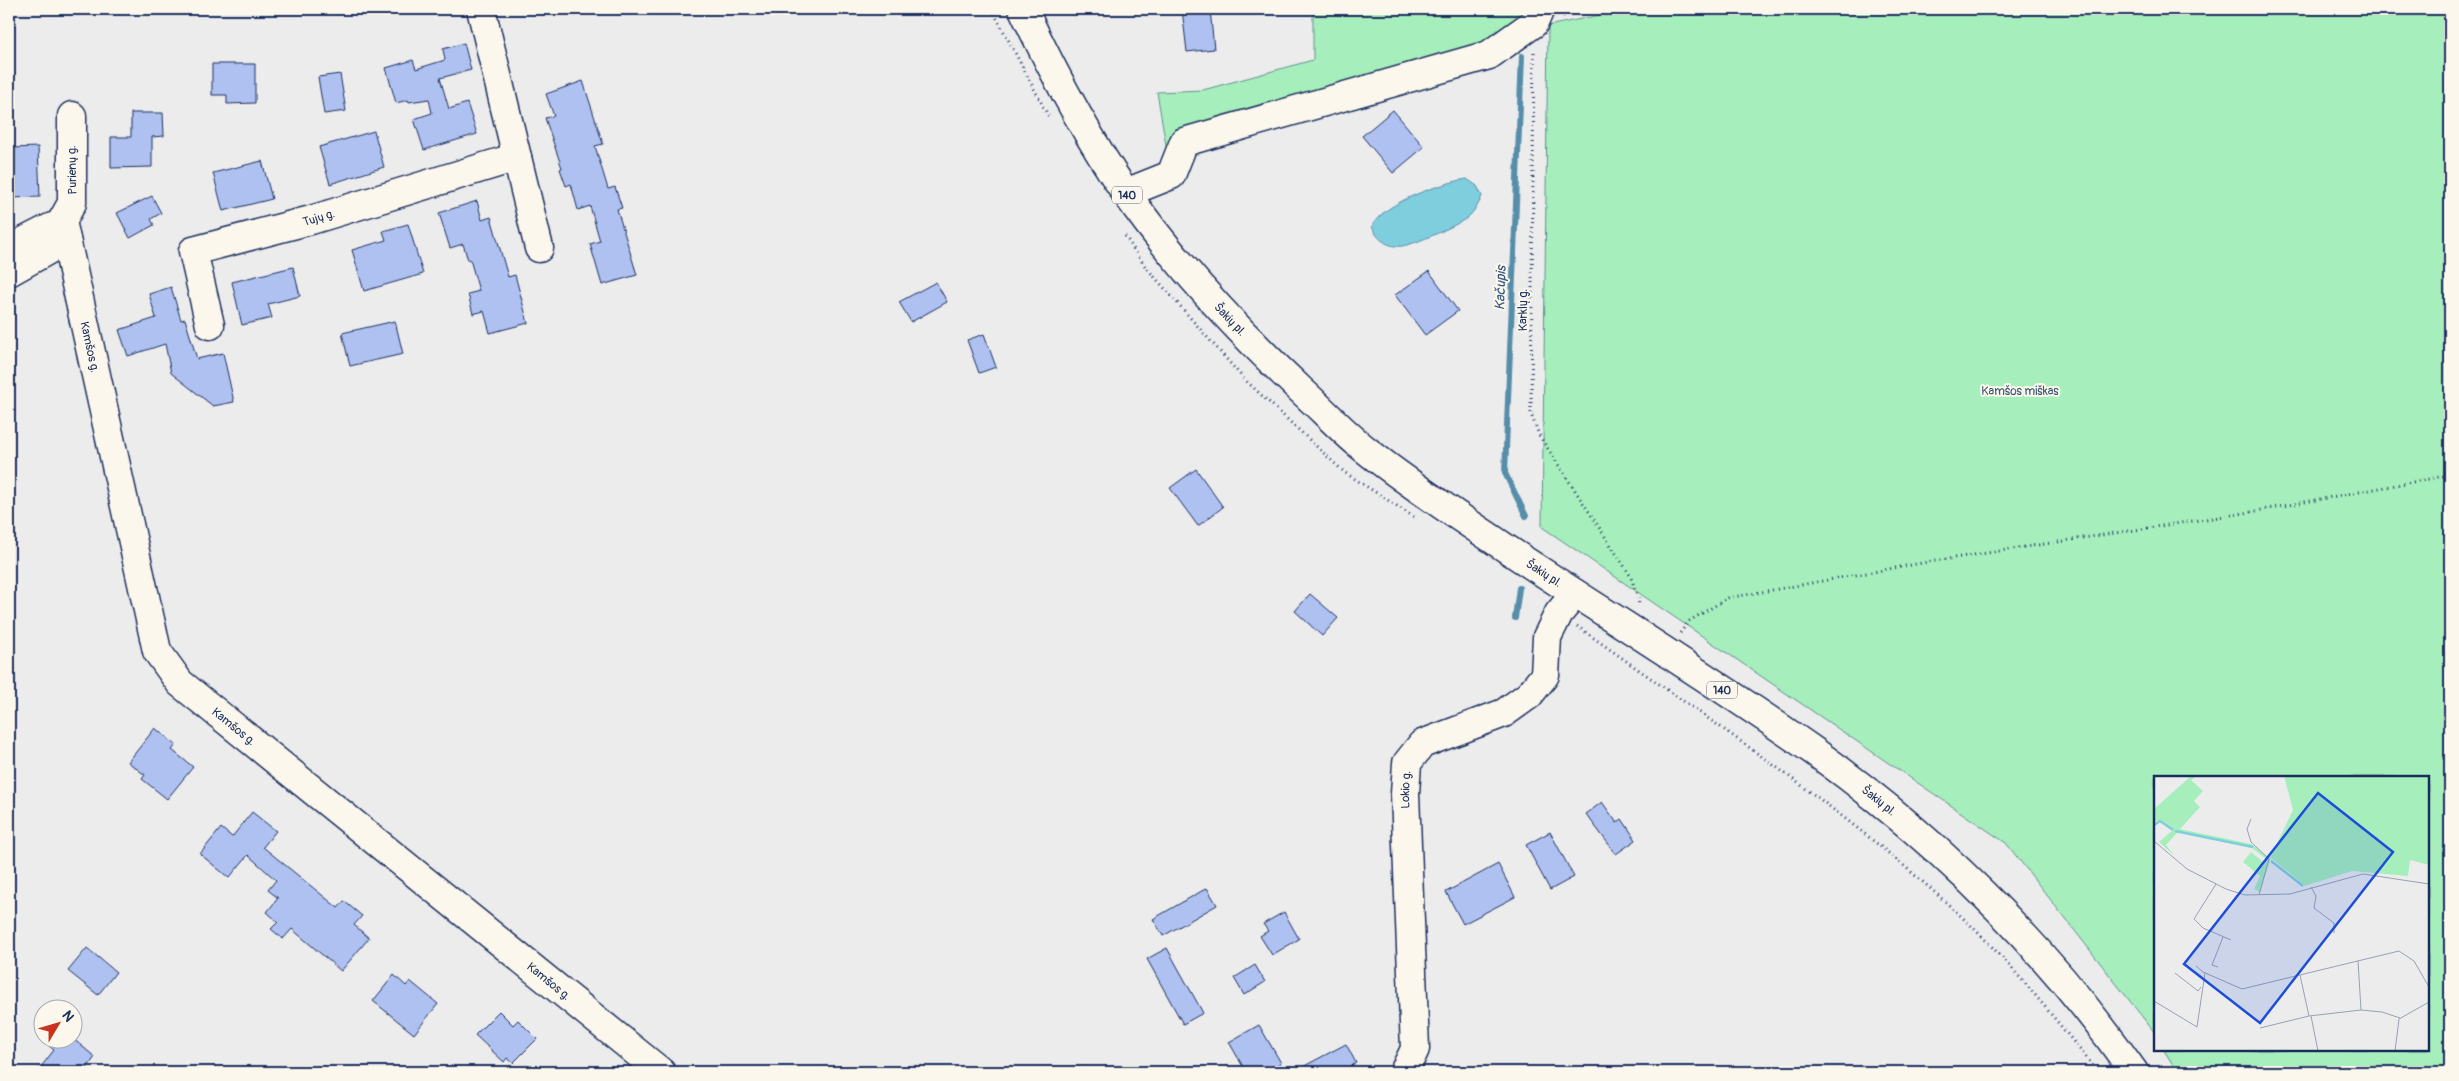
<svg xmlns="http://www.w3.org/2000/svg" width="2459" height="1081" viewBox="0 0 2459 1081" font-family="Pangolin,sans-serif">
<rect width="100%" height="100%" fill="#ececed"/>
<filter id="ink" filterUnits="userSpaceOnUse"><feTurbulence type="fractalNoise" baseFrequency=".02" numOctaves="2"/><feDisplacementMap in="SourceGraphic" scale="10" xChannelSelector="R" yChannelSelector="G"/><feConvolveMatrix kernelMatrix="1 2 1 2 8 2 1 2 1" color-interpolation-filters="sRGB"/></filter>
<g filter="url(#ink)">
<path fill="#a6efbc" stroke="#608f8d" d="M 1313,9 L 1548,9 L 1548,26 L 1628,9 L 2450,9 L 2450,1072 L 2177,1072 L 2164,1050 L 2428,1050 L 2428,777 L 2155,777 L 2155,1033 L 2006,843 L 1542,527 L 1548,27 L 1501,63 L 1206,141 L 1171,175 L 1157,92 L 1203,90 L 1313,60 Z"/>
<path fill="#7fcedd" stroke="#578eaa" d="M 1467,179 L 1477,186 L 1482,196 C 1479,204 1474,212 1467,218 C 1455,226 1416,244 1402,246 C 1389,248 1376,239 1372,226 C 1384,202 1442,183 1467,179 Z"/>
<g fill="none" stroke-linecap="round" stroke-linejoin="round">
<path stroke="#578eaa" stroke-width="6" d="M 1522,56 L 1505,473 L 1526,516
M 1515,618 L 1519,588"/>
</g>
<path fill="#afc1f1" stroke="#1b2f5e" d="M 1182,9 L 1210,9 L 1214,49 L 1187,52 Z
M 464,43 L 471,70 L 440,78 L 449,109 L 467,103 L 477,134 L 424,150 L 414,119 L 432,113 L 429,99 L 409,102 L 408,100 L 396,103 L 386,68 L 413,60 L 416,69 L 445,60 L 443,49 Z
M 212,64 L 255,64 L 255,103 L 227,104 L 227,95 L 212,95 Z
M 340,74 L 346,111 L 324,114 L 318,77 Z
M 583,81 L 603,144 L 595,146 L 608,189 L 615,187 L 622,208 L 617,209 L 637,275 L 602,285 L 590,244 L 600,241 L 590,206 L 578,210 L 571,184 L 566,186 L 560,169 L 562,168 L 545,118 L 554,116 L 546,94 Z
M 1393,110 L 1424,147 L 1393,173 L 1362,136 Z
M 131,113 L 163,113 L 164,136 L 152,137 L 152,167 L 111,168 L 111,137 L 131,137 Z
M 374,131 L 384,167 L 330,184 L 319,147 Z
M 38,147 L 40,197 L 9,198 L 11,148 Z
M 262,161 L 272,199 L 223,211 L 213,173 Z
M 152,196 L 161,213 L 151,219 L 154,225 L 130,238 L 117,213 Z
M 477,201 L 482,220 L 491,217 L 508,277 L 515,275 L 528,323 L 490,333 L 484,311 L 473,314 L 468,294 L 479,291 L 470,259 L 468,260 L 463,244 L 450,248 L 439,213 Z
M 408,224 L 423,274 L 364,291 L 352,250 L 386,240 L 383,231 Z
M 293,267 L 300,296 L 268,304 L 272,318 L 242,325 L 232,282 Z
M 1429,271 L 1458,311 L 1425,335 L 1395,295 Z
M 936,282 L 947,302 L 911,322 L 899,302 Z
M 171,287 L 181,320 L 185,319 L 197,359 L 223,353 L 234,402 L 213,406 L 171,373 L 165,344 L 128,356 L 119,330 L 156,318 L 149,294 Z
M 395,321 L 403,354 L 350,366 L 342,333 Z
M 984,334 L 996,367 L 979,373 L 967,340 Z
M 1196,469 L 1223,507 L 1198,526 L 1170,488 Z
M 1310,594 L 1338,618 L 1322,636 L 1295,611 Z
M 155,728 L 176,745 L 172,750 L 193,767 L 167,799 L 142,779 L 145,775 L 128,762 Z
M 1602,802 L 1617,823 L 1622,819 L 1636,840 L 1616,854 L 1586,814 Z
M 252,812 L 276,831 L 263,847 L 338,908 L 344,901 L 362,916 L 354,925 L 369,938 L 341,971 L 292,929 L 283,939 L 271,929 L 278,922 L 267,912 L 278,898 L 268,890 L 276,880 L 248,855 L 229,878 L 200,854 L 221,828 L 232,837 Z
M 1550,832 L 1574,877 L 1550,890 L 1526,845 Z
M 1498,864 L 1515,897 L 1463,924 L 1446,892 Z
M 1207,888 L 1217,905 L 1163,936 L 1153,919 Z
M 1284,912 L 1299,939 L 1272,955 L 1260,936 L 1268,931 L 1263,924 Z
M 87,948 L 116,972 L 98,995 L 68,971 Z
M 1167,948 L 1203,1013 L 1183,1024 L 1147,959 Z
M 1255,965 L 1265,982 L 1244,995 L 1234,978 Z
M 394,975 L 406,986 L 410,981 L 438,1004 L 414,1034 L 373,1001 Z
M 499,1011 L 513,1025 L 518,1020 L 537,1039 L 513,1063 L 507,1058 L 504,1062 L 475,1035 Z
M 1259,1025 L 1281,1063 L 1265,1072 L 1246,1072 L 1229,1042 Z
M 40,1038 L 72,1038 L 95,1057 L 84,1072 L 37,1072 L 54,1050 Z
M 1346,1044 L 1356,1063 L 1339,1072 L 1293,1072 Z"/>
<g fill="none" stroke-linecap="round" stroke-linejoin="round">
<g stroke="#1b2f5e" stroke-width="31">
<g id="minor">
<path d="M 481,9 L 539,248"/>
<path d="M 1126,193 L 1171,175 L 1184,142 L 1489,55 L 1534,23 L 1540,9"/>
<path id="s1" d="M 62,221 L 157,651 L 180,683 L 661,1072"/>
<path d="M 62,221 L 72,203 L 72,116"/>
<path d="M 9,249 L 52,227"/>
<path d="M 9,272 L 66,240"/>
<path id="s2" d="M 210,325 L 193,251 L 311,220 L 517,157"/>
<path id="s3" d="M 1404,1072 L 1415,1049 L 1405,794 L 1407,763 L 1422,744 L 1504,713 L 1529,695 L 1545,675 L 1547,637 L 1559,613 L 1575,594"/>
</g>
</g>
<g stroke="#1b2f5e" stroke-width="31">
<g id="major">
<path id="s4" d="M 1023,9 C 1053,72 1086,136 1126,193 C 1177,266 1238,331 1303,392 C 1324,411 1344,433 1366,450 C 1411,486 1460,517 1507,549 C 1610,617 1715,681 1815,752 C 1939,841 2046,947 2134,1072"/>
</g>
</g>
<path stroke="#1b2f5e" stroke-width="3" stroke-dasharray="1 4" stroke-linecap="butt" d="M 992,9 L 1050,119
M 1563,16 L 1596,9
M 1534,52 L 1531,414 L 1539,435 L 1630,575 L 1638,597 L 1639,605
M 1125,236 L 1145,266 L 1243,378 L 1344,472 L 1414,517
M 1577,626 C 1708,720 1845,808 1963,918 C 2013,965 2055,1019 2098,1072
M 1680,633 L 1689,621 L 1728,598 L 1922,563 L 2251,512 L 2450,475"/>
<use href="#minor" stroke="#fbf7ec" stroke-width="28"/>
<use href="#major" stroke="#fbf7ec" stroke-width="28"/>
</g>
</g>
<g text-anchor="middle" stroke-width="4" stroke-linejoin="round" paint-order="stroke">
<g fill="#fbf7ec" stroke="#5e6b89" stroke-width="1">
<rect x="1112" y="186.5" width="30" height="17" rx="4"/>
<rect x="1707" y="681.5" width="30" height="17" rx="4"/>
</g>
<g font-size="11" font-weight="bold" fill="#1b2f5e">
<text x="1127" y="199">140</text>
<text x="1722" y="694">140</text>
</g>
<g font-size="12" fill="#1b2f5e" stroke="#fbf7ec">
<text transform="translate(72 170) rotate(-91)" y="4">Purienų g.</text>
<text dy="4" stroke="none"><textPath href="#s2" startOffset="206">Tujų g.</textPath></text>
<text transform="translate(1523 310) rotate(-90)" y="4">Karklų g.</text>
<text dy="4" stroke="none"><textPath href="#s4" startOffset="375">Šakių pl.</textPath></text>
<text dy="4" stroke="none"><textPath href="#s1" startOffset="129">Kamšos g.</textPath></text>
<text dy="4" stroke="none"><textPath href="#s4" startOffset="780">Šakių pl.</textPath></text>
<text dy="4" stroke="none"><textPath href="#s1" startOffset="549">Kamšos g.</textPath></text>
<text dy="4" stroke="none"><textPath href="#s3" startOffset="285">Lokio g.</textPath></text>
<text dy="4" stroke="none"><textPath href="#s4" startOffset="1185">Šakių pl.</textPath></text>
<text dy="4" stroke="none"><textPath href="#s1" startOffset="954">Kamšos g.</textPath></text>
</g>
<g font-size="12" fill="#375571" stroke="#fbf7ec">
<text x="2020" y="395">Kamšos miškas</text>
</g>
<g font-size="14" font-style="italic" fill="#34577e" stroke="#fbf7ec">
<text transform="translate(1500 288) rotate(-88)" y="5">Kačupis</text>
</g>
</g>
<g transform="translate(2154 776)">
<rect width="275" height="275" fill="#ececed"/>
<path d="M 37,0 L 42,0 L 37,4 L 49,15 L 40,25 L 46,31 L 26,53 L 97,68 L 116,82 L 139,34 L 130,0 L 275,0 L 275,89 L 256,84 L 254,100 L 198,95 L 151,110 L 117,82 L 106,116 L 100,113 L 106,100 L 89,86 L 97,76 L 109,86 L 112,83 L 98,72 L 24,56 L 12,69 L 20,79 L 5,66 L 19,54 L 7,44 L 0,46 L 0,33 Z" fill="#a6efbc"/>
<path fill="none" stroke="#7fcedd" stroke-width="2.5" d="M 0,49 L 6,45 L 19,54M 21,55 L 99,71M 117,85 L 149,110"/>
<path fill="none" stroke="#98a0b4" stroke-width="1" d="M 97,43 L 93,53 L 97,66 L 115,83 L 105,119M 0,65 L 33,93 L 72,113 L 91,119 L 136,118 L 209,98 L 275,108M 62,108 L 40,143 L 49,152 L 77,164M 157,111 L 162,120 L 160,132 L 180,147 L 180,157M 204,185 L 207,234 L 228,236 L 246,242M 42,190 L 49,196 L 88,213 L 245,175 L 260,185 L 275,211M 64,191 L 58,189 L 69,161M 21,197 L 44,215 L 47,211M 146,199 L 155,240M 0,225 L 43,251 L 51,197M 157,240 L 164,275M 106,252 L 155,240 L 207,234M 192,275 L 223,275M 241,275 L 245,243 L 275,226"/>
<path fill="#1d4ed8" fill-opacity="0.15" stroke="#1d4ed8" stroke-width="2.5" d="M 164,17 L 239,76 L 106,247 L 30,188 Z"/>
<rect width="275" height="275" fill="none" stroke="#1b2f5e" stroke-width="2.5"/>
</g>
<rect width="2459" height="1081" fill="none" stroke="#fbf7ec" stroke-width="30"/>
<rect x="15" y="15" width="2429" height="1051" fill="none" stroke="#1b2f5e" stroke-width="2" filter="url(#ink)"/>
<g transform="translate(58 1024) rotate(52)"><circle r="24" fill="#fbf7ec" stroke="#a1a7b3"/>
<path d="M0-4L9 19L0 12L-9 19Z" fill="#c8321e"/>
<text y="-8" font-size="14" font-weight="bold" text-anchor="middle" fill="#1b2f5e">N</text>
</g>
</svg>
